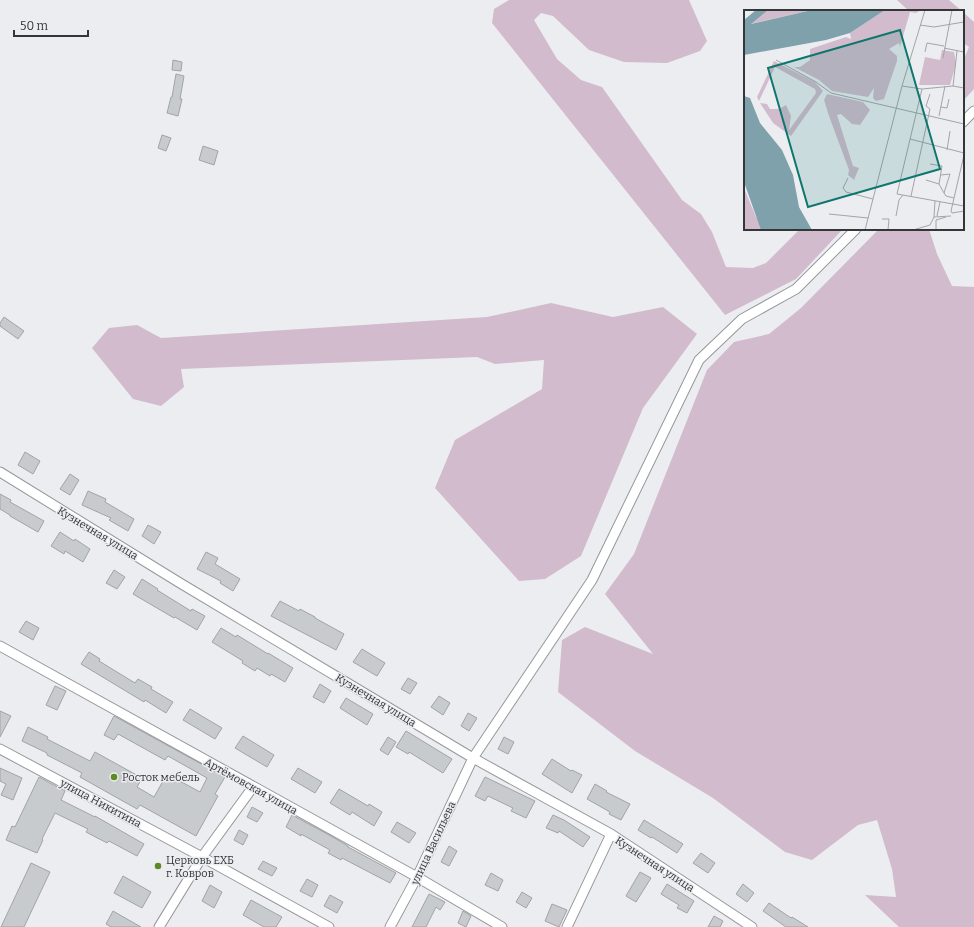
<svg xmlns="http://www.w3.org/2000/svg" width="974" height="927" viewBox="0 0 974 927" font-family="Bitter,serif">
<rect width="100%" height="100%" fill="#ecedf1"/>
<path fill="#d2bbcd" d="M 509,0 L 689,0 L 707,41 L 700,51 L 667,63 L 624,62 L 589,50 L 553,16 L 541,13 L 534,20 L 557,59 L 581,80 L 602,87 L 682,200 L 701,214 L 712,232 L 726,267 L 753,268 L 766,263 L 800,229 L 843,229 L 796,279 L 725,315 L 492,23 L 494,9 Z
M 897,0 L 949,0 L 962,11 L 909,11 Z
M 963,12 L 974,22 L 974,89 L 963,101 L 963,61 L 969,47 L 963,43 Z
M 879,229 L 929,229 L 937,254 L 952,286 L 974,287 L 974,927 L 899,927 L 865,895 L 896,897 L 892,869 L 877,820 L 858,825 L 812,860 L 785,852 L 713,798 L 635,751 L 558,692 L 562,640 L 585,627 L 653,654 L 605,594 L 634,554 L 707,370 L 734,342 L 769,334 L 801,308 Z
M 551,303 L 613,317 L 663,307 L 697,334 L 643,408 L 581,556 L 545,579 L 519,581 L 435,488 L 455,440 L 542,389 L 544,360 L 495,364 L 477,357 L 181,369 L 184,387 L 161,406 L 133,399 L 92,348 L 109,328 L 137,325 L 161,338 L 487,317 Z"/>
<path fill="#c8cbce" stroke="#a1a3a6" d="M 173,60 L 182,62 L 181,71 L 172,70 Z
M 176,74 L 184,76 L 180,99 L 182,99 L 178,116 L 167,113 L 171,97 L 172,97 Z
M 162,135 L 171,138 L 166,151 L 158,148 Z
M 203,146 L 218,151 L 214,165 L 199,160 Z
M 4,317 L 24,331 L 18,339 L 0,326 L 0,323 Z
M 25,452 L 40,461 L 33,474 L 18,465 Z
M 70,474 L 79,480 L 70,495 L 60,489 Z
M 88,491 L 106,499 L 105,502 L 134,519 L 128,531 L 109,520 L 111,518 L 82,505 Z
M 0,494 L 11,500 L 10,502 L 44,521 L 38,532 L 10,516 L 10,515 L 0,509 Z
M 148,525 L 161,532 L 154,544 L 142,536 Z
M 60,532 L 74,541 L 75,539 L 90,549 L 83,562 L 65,551 L 64,554 L 51,546 Z
M 206,552 L 218,558 L 215,564 L 240,579 L 233,591 L 220,583 L 221,581 L 197,569 Z
M 114,570 L 125,577 L 117,589 L 106,583 Z
M 142,579 L 158,589 L 157,590 L 191,611 L 192,609 L 205,616 L 197,630 L 175,617 L 174,618 L 133,594 Z
M 280,601 L 299,611 L 300,609 L 315,617 L 315,618 L 344,634 L 336,650 L 271,616 Z
M 26,621 L 39,628 L 33,640 L 19,632 Z
M 221,628 L 236,637 L 237,635 L 268,654 L 268,653 L 293,668 L 285,682 L 271,674 L 270,676 L 257,668 L 255,671 L 242,663 L 243,661 L 212,642 Z
M 362,649 L 385,663 L 377,676 L 353,662 Z
M 89,652 L 100,659 L 99,661 L 135,683 L 138,679 L 152,687 L 151,689 L 173,702 L 166,713 L 145,700 L 144,702 L 81,664 Z
M 408,678 L 417,683 L 410,694 L 401,689 Z
M 320,684 L 331,691 L 324,703 L 313,697 Z
M 55,686 L 66,691 L 57,710 L 46,705 Z
M 439,696 L 450,703 L 443,715 L 431,707 Z
M 346,698 L 373,714 L 367,725 L 340,708 Z
M 190,709 L 222,728 L 215,739 L 183,720 Z
M 0,711 L 11,716 L 0,737 Z
M 468,713 L 477,718 L 469,731 L 461,726 Z
M 114,716 L 225,777 L 215,794 L 218,796 L 196,836 L 140,805 L 137,809 L 80,777 L 82,773 L 47,755 L 47,753 L 22,741 L 28,727 L 48,737 L 47,739 L 90,761 L 95,752 L 142,778 L 137,787 L 154,797 L 167,774 L 200,792 L 207,778 L 168,756 L 165,760 L 118,734 L 114,740 L 104,735 Z
M 406,731 L 452,759 L 443,773 L 409,752 L 408,754 L 396,747 Z
M 243,736 L 274,755 L 267,767 L 235,748 Z
M 388,737 L 396,742 L 388,755 L 380,750 Z
M 504,737 L 514,742 L 508,754 L 498,749 Z
M 552,759 L 571,771 L 572,770 L 582,775 L 572,793 L 542,774 Z
M 0,768 L 22,778 L 13,800 L 1,795 L 6,784 L 0,781 Z
M 298,768 L 322,782 L 315,793 L 291,779 Z
M 39,777 L 65,791 L 61,800 L 95,817 L 95,816 L 144,844 L 137,856 L 109,841 L 107,843 L 86,832 L 88,829 L 55,813 L 42,839 L 43,840 L 37,853 L 6,840 L 12,826 L 15,827 Z
M 485,777 L 535,801 L 526,818 L 511,811 L 513,808 L 488,796 L 485,801 L 475,796 Z
M 595,784 L 607,791 L 606,792 L 630,804 L 621,820 L 609,814 L 610,812 L 587,799 Z
M 339,789 L 368,806 L 369,804 L 382,812 L 374,826 L 352,812 L 350,815 L 330,803 Z
M 252,807 L 263,813 L 257,822 L 247,817 Z
M 292,815 L 331,836 L 348,846 L 348,847 L 396,873 L 390,883 L 342,858 L 341,860 L 328,853 L 330,850 L 301,834 L 301,836 L 286,827 Z
M 553,815 L 564,820 L 590,837 L 583,847 L 559,831 L 558,833 L 546,828 Z
M 644,820 L 683,844 L 677,853 L 652,837 L 651,838 L 638,830 Z
M 397,822 L 416,833 L 409,843 L 391,832 Z
M 239,830 L 248,835 L 243,845 L 234,840 Z
M 449,846 L 457,851 L 449,866 L 441,862 Z
M 701,853 L 715,863 L 708,873 L 693,863 Z
M 263,861 L 277,868 L 272,876 L 258,869 Z
M 31,863 L 50,872 L 24,927 L 1,927 Z
M 640,872 L 651,878 L 636,902 L 626,896 Z
M 491,873 L 503,880 L 498,891 L 485,885 Z
M 123,876 L 151,892 L 142,908 L 114,893 Z
M 307,879 L 318,885 L 312,897 L 300,891 Z
M 667,884 L 694,901 L 687,913 L 677,908 L 679,905 L 661,894 Z
M 743,884 L 754,893 L 747,902 L 736,894 Z
M 210,885 L 222,892 L 214,908 L 202,901 Z
M 522,892 L 532,898 L 526,908 L 516,902 Z
M 429,894 L 445,902 L 440,910 L 436,907 L 426,927 L 412,927 Z
M 330,895 L 343,902 L 337,913 L 324,906 Z
M 251,900 L 282,917 L 276,927 L 264,927 L 243,915 Z
M 769,903 L 791,918 L 792,917 L 808,927 L 786,927 L 763,911 Z
M 552,904 L 567,910 L 559,927 L 545,921 Z
M 113,911 L 141,927 L 111,927 L 106,924 Z
M 463,911 L 471,916 L 466,927 L 458,923 Z
M 714,916 L 723,921 L 720,927 L 708,927 Z"/>
<g fill="none" stroke-linecap="round" stroke-linejoin="round">
<g stroke="#96979b" stroke-width="11">
<path id="minor" d="M 963,122 L 974,111
M 0,472 L 180,583 L 473,758 L 611,834 L 752,927
M 0,646 L 417,877 L 502,927
M 0,749 L 202,857 L 329,927
M 159,927 L 202,857 L 253,787
M 390,927 L 417,877 L 473,758 L 592,580 L 699,360 L 742,319 L 796,289 L 856,229
M 567,927 L 611,834"/>
</g>
<use href="#minor" stroke="#fff" stroke-width="9"/>
</g>
<g fill="#5b8c22" stroke="#ecedf1" stroke-width="1.5">
<circle cx="114" cy="777" r="4"/>
<circle cx="158" cy="866" r="4"/>
</g>
<g text-anchor="middle" stroke-width="3" stroke-linejoin="round" paint-order="stroke">
<g font-size="11" fill="#353637" stroke="#ecedf1">
<text transform="translate(98 533) rotate(31)" y="4">Кузнечная улица</text>
<text transform="translate(376 700) rotate(31)" y="4">Кузнечная улица</text>
<text transform="translate(251 786) rotate(29)" y="4">Артёмовская улица</text>
<text transform="translate(101 803) rotate(28)" y="4">улица Никитина</text>
<text transform="translate(433 843) rotate(-65)" y="4">улица Васильева</text>
<text transform="translate(655 864) rotate(33)" y="4">Кузнечная улица</text>
</g>
<g font-size="11" fill="#353637" stroke="#ecedf1" text-anchor="start">
<text x="122" y="781">Росток мебель</text>
<text x="166" y="864">Церковь ЕХБ<tspan x="166" dy="13">г. Ковров</tspan></text>
</g>
</g>
<g transform="translate(744 10)">
<rect width="220" height="220" fill="#ecedf1"/>
<path d="M 24,0 L 68,0 L 6,14 ZM 141,0 L 177,0 L 172,3 L 166,2 L 156,37 L 155,33 L 145,39 L 153,46 L 153,51 L 140,89 L 132,91 L 129,88 L 130,78 L 124,87 L 88,81 L 75,70 L 50,57 L 56,57 L 66,50 L 66,39 L 102,27 L 107,29 L 106,23 ZM 198,40 L 210,42 L 212,54 L 206,75 L 175,75 L 181,47 L 196,50 ZM 30,51 L 71,72 L 79,81 L 47,126 L 29,113 L 16,93 L 23,94 L 26,99 L 35,99 L 42,95 L 47,106 L 45,120 L 72,83 L 71,79 L 31,57 L 15,91 L 13,87 ZM 83,84 L 119,92 L 126,100 L 116,115 L 108,114 L 97,104 L 93,105 L 109,156 L 115,158 L 110,170 L 104,165 L 105,160 L 85,106 L 80,90 ZM 0,178 L 12,207 L 21,220 L 0,220 Z" fill="#d2bbcd"/>
<path d="M 12,0 L 24,0 L 7,14 L 68,0 L 141,0 L 106,23 L 82,30 L 0,45 L 0,10 ZM 0,86 L 6,88 L 16,113 L 38,140 L 49,165 L 55,197 L 68,220 L 17,220 L 0,172 Z" fill="#7fa1ab"/>
<path fill="none" stroke="#a3a4a7" stroke-width="1" d="M 176,15 L 190,17 L 220,12M 200,38 L 220,42M 181,42 L 183,33 L 200,36M 199,48 L 208,0M 32,50 L 72,72 L 87,83 L 220,114M 158,76 L 178,79 L 209,76 L 220,78M 209,76 L 213,41M 178,79 L 153,184 L 220,196M 197,97 L 203,98 L 205,89M 195,106 L 201,76M 166,129 L 220,143M 203,140 L 206,121M 220,145 L 207,201 L 208,203 L 220,201M 186,154 L 198,156 L 195,174M 197,165 L 206,164 L 200,183 L 202,186 L 210,188M 104,168 L 99,178 L 102,182 L 129,189M 182,170 L 195,174 L 200,183M 167,186 L 186,99 L 182,96 L 186,84M 85,204 L 124,208M 152,206 L 155,190 L 159,185M 193,206 L 196,192M 190,207 L 191,191M 138,209 L 145,209 L 144,220M 121,220 L 158,76 L 181,0M 169,220 L 186,215 L 190,207 L 207,206M 192,220 L 192,210 L 202,207"/>
<path fill="#0f766e" fill-opacity="0.15" stroke="#0f766e" stroke-width="2" d="M 156,20 L 196,159 L 64,197 L 24,58 Z"/>
<rect width="220" height="220" fill="none" stroke="#353637" stroke-width="2"/>
</g>
<path d="M14 30v6h74v-6" fill="none" stroke="#353637" stroke-width="2"/>
<text x="20" y="30" font-size="12" fill="#353637" stroke="#ecedf1" stroke-width="3" paint-order="stroke">50 m</text>
</svg>
